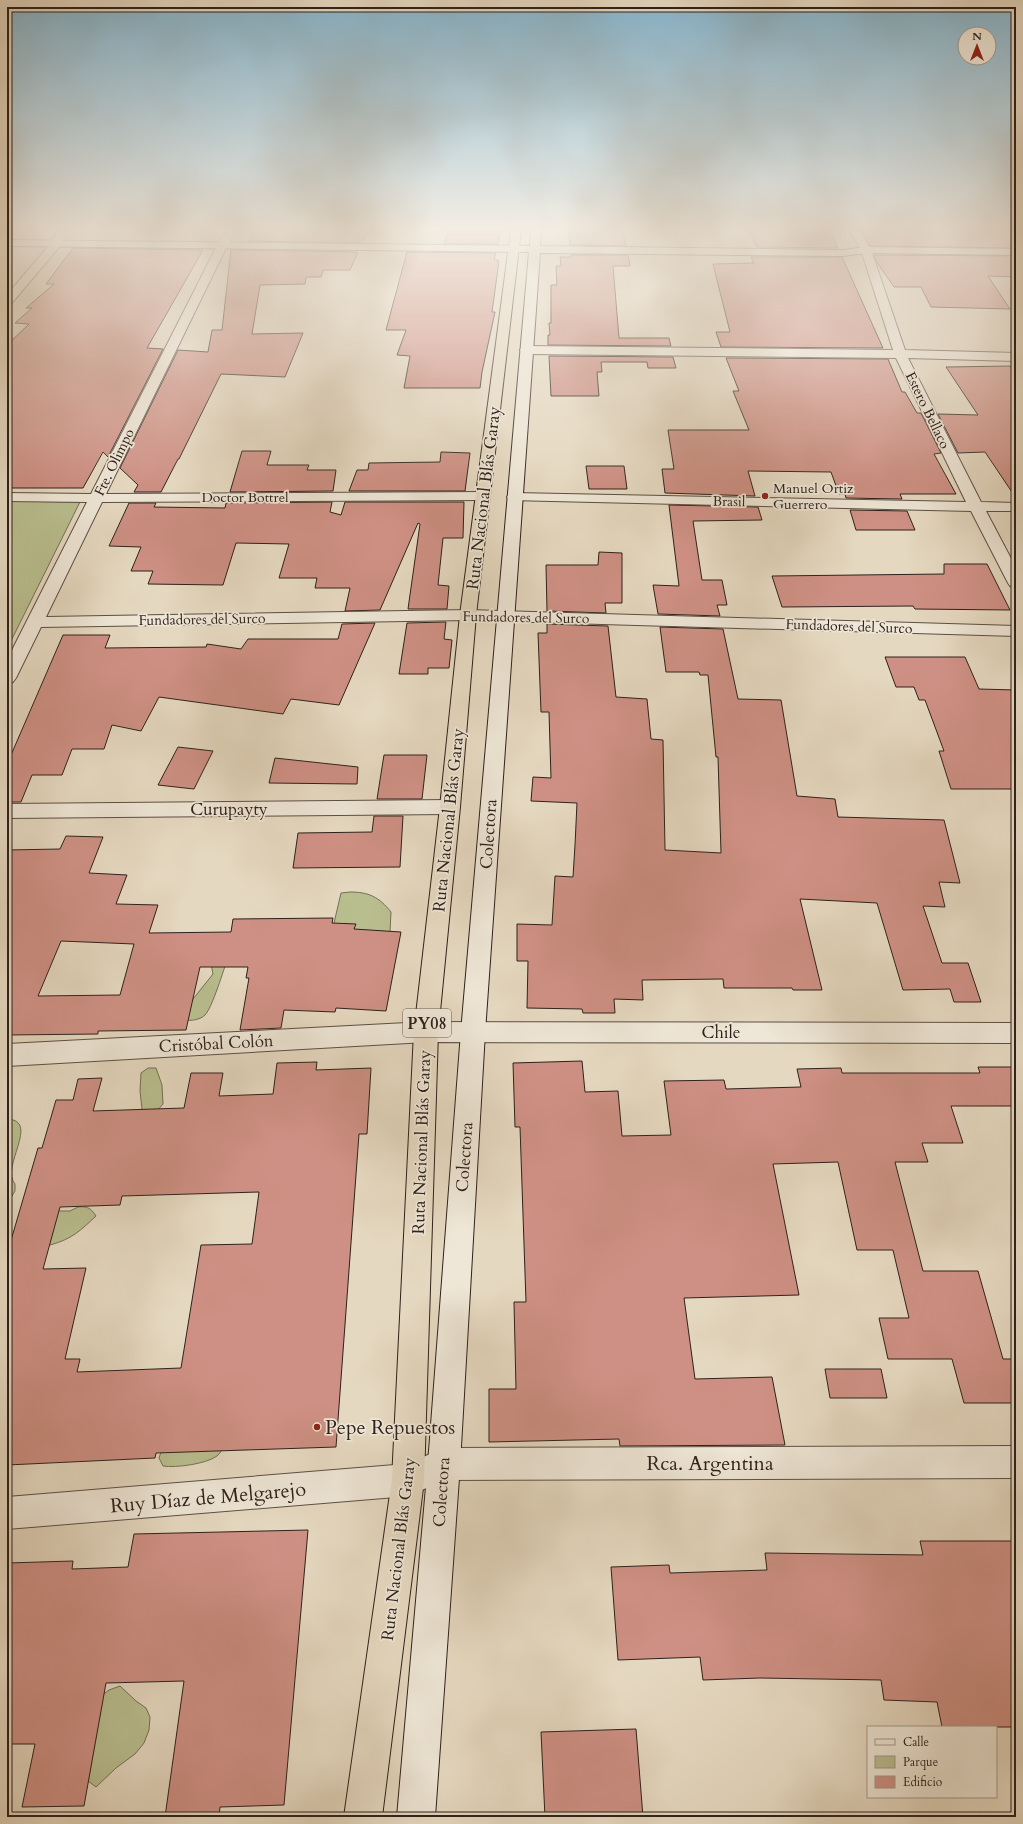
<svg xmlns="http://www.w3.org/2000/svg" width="1023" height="1824" viewBox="0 0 1023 1824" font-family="Cardo,serif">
<rect width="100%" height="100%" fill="#e5d8c0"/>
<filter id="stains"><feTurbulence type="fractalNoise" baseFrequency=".005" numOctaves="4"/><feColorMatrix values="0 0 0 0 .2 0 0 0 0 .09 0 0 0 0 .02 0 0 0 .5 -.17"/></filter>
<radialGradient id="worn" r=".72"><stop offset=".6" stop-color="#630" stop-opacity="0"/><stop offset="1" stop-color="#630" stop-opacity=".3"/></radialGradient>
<path fill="#b9be8f" stroke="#747055" d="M 7,501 L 80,502 L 7,649 Z
M 350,892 C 369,892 379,897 391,912 L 390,932 L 326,932 L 334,923 L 341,893 Z
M 228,957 C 224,969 212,1008 205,1015 C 200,1020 191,1021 184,1020 L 185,1009 L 213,974 L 211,964 Z
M 148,1068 L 156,1068 L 162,1085 L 163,1104 L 156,1112 L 140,1116 L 142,1109 L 140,1091 L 141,1073 Z
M 7,1119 C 41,1120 0,1167 15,1184 L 15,1191 L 7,1204 Z
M 78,1207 C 87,1206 91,1208 96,1216 C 80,1231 72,1239 50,1245 L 44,1242 L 54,1211 L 70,1211 Z
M 225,1442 C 223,1447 221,1453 217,1456 C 206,1464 176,1468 163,1466 L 159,1458 L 162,1449 Z
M 120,1686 L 136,1701 L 146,1708 L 150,1717 L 149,1730 L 144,1743 L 135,1754 L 116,1768 L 96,1787 L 88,1781 L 97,1699 L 109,1690 Z"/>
<path fill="#ce9084" stroke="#2e211b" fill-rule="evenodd" d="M 255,230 L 368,230 L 362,243 L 249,241 Z
M 448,230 L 501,230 L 498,244 L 444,244 Z
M 569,230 L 622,230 L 626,246 L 570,245 Z
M 749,230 L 830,230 L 838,248 L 757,247 Z
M 862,230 L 1016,230 L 1016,248 L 870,246 Z
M 73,248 L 203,250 L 147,348 L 163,349 L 108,457 L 103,452 L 83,488 L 7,488 L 7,345 L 29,324 L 15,323 L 32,308 L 26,308 L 54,284 L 46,284 Z
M 231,250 L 358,252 L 350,270 L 323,270 L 321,277 L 306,277 L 305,284 L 260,285 L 252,334 L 303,333 L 285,377 L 221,374 L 179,459 L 178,459 L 161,492 L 134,492 L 138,485 L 120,468 L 178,350 L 208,352 L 212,330 L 222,330 Z
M 407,252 L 496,253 L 494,259 L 499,261 L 492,312 L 495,312 L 482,372 L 480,388 L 404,388 L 410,356 L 397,355 L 406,330 L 386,330 Z
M 571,255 L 628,255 L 630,266 L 613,266 L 619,338 L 669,338 L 671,346 L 548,345 L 548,335 L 550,335 L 549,323 L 551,323 L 551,285 L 557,285 L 556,266 L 561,266 L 560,257 L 571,257 Z
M 874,255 L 1016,256 L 1016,277 L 988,276 L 1010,309 L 931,307 L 921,287 L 894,287 L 876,261 Z
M 751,257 L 842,257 L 883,348 L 721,347 L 716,332 L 730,332 L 713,264 L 754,263 Z
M 549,356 L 673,357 L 676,368 L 648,368 L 647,362 L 601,362 L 602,372 L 597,372 L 599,396 L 551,396 Z
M 726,358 L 888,359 L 902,392 L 905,392 L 917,413 L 921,413 L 941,453 L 934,454 L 956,494 L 900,494 L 902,499 L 846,498 L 845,494 L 839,494 L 831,472 L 748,471 L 755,496 L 665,493 L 662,469 L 674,469 L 668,430 L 749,430 L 733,391 L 739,391 Z
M 1010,366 L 1016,375 L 1016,498 L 985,452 L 958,453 L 938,414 L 978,415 L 946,367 Z
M 242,451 L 271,451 L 267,465 L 309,465 L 307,470 L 336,470 L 333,491 L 230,492 Z
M 441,452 L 470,453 L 465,491 L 349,491 L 357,470 L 368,470 L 369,463 L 440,462 Z
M 586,466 L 624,466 L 627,489 L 589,489 Z
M 332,502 L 330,512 L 341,515 L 345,502 L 464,502 L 463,538 L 443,538 L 438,585 L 449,586 L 447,609 L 408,609 L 420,524 L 418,523 L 380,610 L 345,611 L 350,588 L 315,588 L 317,578 L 279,578 L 289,544 L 236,543 L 223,585 L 148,584 L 153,571 L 131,571 L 141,547 L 109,546 L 129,503 L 156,503 L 154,507 L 225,508 L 226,503 Z
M 669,505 L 758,507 L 762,520 L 693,521 L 702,580 L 722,580 L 727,605 L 717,605 L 720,616 L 658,614 L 653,585 L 679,586 Z
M 850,510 L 907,511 L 915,530 L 856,530 Z
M 599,552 L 622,553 L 622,603 L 605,603 L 606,613 L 547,611 L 546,565 L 598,565 Z
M 944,564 L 987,564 L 1010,610 L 915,609 L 913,606 L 782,607 L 772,576 L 944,574 Z
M 446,622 L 444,639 L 452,640 L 449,668 L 428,668 L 428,674 L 399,674 L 407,623 Z
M 375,623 L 339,705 L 291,699 L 283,714 L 159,697 L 141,731 L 112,725 L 104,749 L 72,749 L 62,775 L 32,775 L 21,802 L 7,802 L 7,755 L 11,755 L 63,635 L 110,635 L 105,648 L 206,647 L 207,644 L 241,649 L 248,639 L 338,639 L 342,624 Z
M 547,624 L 608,626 L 616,697 L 647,699 L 651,739 L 663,740 L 665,850 L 721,853 L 718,757 L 716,757 L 708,675 L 700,675 L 699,672 L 666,672 L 660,627 L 723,629 L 738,699 L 781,700 L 797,796 L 835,799 L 838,817 L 944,820 L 960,883 L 939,882 L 945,907 L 923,906 L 942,963 L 968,963 L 981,1002 L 954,1002 L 950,989 L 903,990 L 877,903 L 800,899 L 822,990 L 793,990 L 792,988 L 724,988 L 723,979 L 642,980 L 643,1000 L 614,999 L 615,1013 L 583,1013 L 582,1009 L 527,1008 L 528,961 L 517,961 L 517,924 L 552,925 L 555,876 L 573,877 L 575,845 L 577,803 L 531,801 L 533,777 L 551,778 L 549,712 L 541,712 L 538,633 L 547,633 Z
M 885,657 L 965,657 L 979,689 L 1016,690 L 1016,789 L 951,789 L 939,751 L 944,751 L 925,700 L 919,700 L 914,687 L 896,687 Z
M 178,747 L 213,751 L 194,789 L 158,785 Z
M 384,755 L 427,755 L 422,799 L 377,799 Z
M 275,758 L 358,767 L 357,784 L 269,783 Z
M 374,816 L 403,816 L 400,867 L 293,868 L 298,833 L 372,832 Z
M 66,836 L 103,837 L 89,873 L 127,875 L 116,904 L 158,905 L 149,933 L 231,932 L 233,919 L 333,918 L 332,923 L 356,924 L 354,929 L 401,932 L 386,1011 L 336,1008 L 335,1012 L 284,1010 L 281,1028 L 240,1030 L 249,978 L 246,978 L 248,967 L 200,967 L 186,1030 L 98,1031 L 98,1034 L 7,1035 L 7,850 L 60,849 ZM 61,941 L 134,944 L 120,995 L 38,996 Z
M 582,1061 L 585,1092 L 618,1091 L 622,1136 L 671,1135 L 664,1081 L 724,1080 L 726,1089 L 801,1087 L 797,1069 L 841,1068 L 842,1073 L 980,1073 L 978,1067 L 1016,1067 L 1016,1106 L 951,1106 L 963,1143 L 922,1143 L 928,1162 L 895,1162 L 923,1271 L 978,1271 L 1003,1359 L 1016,1359 L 1016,1403 L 964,1403 L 952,1359 L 888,1359 L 879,1318 L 909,1318 L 893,1250 L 857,1250 L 838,1162 L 773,1164 L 799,1295 L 684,1298 L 695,1379 L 772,1377 L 785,1445 L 620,1446 L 619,1439 L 489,1442 L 489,1389 L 516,1389 L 514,1302 L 526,1302 L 520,1127 L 515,1127 L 513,1063 Z
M 317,1062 L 316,1070 L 371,1068 L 367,1134 L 359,1134 L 336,1447 L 156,1453 L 155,1458 L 7,1465 L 7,1254 L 38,1148 L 42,1148 L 56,1100 L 73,1100 L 78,1079 L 102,1078 L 93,1111 L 184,1108 L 191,1073 L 223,1073 L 219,1096 L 273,1094 L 277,1063 ZM 259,1192 L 252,1244 L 201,1245 L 181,1368 L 77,1372 L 80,1359 L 65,1359 L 86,1268 L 43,1269 L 60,1207 L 120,1205 L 122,1196 Z
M 825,1369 L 881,1369 L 887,1398 L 830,1398 Z
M 308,1530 L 284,1805 L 220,1807 L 219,1817 L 165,1817 L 184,1681 L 106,1683 L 84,1806 L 22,1807 L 35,1744 L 7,1744 L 7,1563 L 73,1561 L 72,1569 L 128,1567 L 134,1534 Z
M 920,1541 L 1016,1541 L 1016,1727 L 942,1727 L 937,1702 L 884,1700 L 881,1680 L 760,1678 L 703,1680 L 700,1657 L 618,1660 L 611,1567 L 669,1565 L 670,1573 L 767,1570 L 765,1553 L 923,1555 Z
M 636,1729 L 643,1817 L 545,1817 L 541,1732 Z"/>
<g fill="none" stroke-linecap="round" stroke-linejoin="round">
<g stroke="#5c4f44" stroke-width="2">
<path id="street" d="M 58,230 L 66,230 L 67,232 L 60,246 L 11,304 L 7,305 L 7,295 L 51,243 Z
M 227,230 L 237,230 L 227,246 L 106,494 L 483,492 L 488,493 L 490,496 L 488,499 L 483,500 L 102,502 L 46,617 L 468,610 L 1016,626 L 1016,636 L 468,620 L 41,627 L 16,678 L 13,682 L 7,684 L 7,660 L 87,502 L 7,501 L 7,493 L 91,494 L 217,246 Z
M 850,230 L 860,230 L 871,250 L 905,350 L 1016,353 L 1016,361 L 908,358 L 981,502 L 1016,503 L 1016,511 L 986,511 L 1016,568 L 1016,588 L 1010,586 L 1008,583 L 971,511 L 509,500 L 507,497 L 509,494 L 514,493 L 966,502 L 896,358 L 526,354 L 522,353 L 520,350 L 522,347 L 526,346 L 893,350 L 861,250 Z
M 450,800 L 457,802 L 460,807 L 457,812 L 450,814 L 7,818 L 7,804 Z
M 426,1022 L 1016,1023 L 1016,1043 L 426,1042 L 7,1066 L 7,1044 Z
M 1016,1446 L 1016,1478 L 445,1480 L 408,1496 L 7,1529 L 7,1497 L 407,1464 L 444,1448 Z"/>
</g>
<g stroke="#2e211b" stroke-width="2">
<path id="secondary" d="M 531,230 L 541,230 L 540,246 L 843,250 L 866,247 L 1016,249 L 1016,255 L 866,253 L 843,256 L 540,253 L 485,1032 L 460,1464 L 435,1817 L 397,1817 L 428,1464 L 461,1032 L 529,252 L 7,246 L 7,240 L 530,246 Z"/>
</g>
<g stroke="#2e211b" stroke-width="2">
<path id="highway" d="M 511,230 L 521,230 L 476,615 L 460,807 L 438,1032 L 424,1480 L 382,1817 L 344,1817 L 392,1480 L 414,1032 L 440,807 L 460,615 Z"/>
</g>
<use href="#street" fill="#eee6d6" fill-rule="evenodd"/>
<use href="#secondary" fill="#eee6d6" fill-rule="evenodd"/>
<use href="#highway" fill="#e5d8c0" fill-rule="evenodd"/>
</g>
<linearGradient id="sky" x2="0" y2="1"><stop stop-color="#87b7d0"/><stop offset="0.47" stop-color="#f3ede3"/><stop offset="1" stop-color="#f3ede3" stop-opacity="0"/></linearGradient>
<rect width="1023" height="485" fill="url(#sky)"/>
<g fill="#8f2418" stroke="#eee6d6" stroke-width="1.5">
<circle cx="765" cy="496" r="4"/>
<circle cx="317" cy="1427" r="4"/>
</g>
<g text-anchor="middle" stroke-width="3.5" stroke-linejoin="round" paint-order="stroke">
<g font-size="14" fill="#2e211b" stroke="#eee6d6">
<text transform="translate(928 410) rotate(64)" y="5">Estero Bellaco</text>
<text transform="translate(114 462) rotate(-64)" y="5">Fte. Olimpo</text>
<text x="245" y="502">Doctor Bottrel</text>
<text transform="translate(729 501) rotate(1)" y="5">Brasil</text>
<text transform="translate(526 617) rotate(1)" y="5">Fundadores del Surco</text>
<text transform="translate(202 619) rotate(-1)" y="5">Fundadores del Surco</text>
<text transform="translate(849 626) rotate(2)" y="5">Fundadores del Surco</text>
</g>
<g font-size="14" fill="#2e211b" stroke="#eee6d6" text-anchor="start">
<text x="773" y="493">Manuel Ortiz<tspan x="773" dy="16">Guerrero</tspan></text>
</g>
<rect fill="#eee6d6" stroke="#685c53" stroke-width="1" x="403" y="1009" width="48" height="28" rx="3"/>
<g font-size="16" font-weight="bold" fill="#2e211b">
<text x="427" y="1029">PY08</text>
</g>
<g font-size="17" fill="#2e211b" stroke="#eee6d6">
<text transform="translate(483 498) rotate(-83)" y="6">Ruta Nacional Blás Garay</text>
<text x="229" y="815">Curupayty</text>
<text transform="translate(448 820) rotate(-84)" y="6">Ruta Nacional Blás Garay</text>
<text transform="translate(488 834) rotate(-86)" y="6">Colectora</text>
<text x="721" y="1038">Chile</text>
<text transform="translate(216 1043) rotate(-3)" y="6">Cristóbal Colón</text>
<text transform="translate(421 1142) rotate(-88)" y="6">Ruta Nacional Blás Garay</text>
<text transform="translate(464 1157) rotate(-86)" y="6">Colectora</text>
<text transform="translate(441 1492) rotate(-86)" y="6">Colectora</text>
<text transform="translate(398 1549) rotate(-83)" y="6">Ruta Nacional Blás Garay</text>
</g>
<g font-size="20" fill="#2e211b" stroke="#eee6d6" text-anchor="start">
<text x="325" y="1434">Pepe Repuestos</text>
</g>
<g font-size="20" fill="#2e211b" stroke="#eee6d6">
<text x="710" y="1470">Rca. Argentina</text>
<text transform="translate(208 1497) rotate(-5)" y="7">Ruy Díaz de Melgarejo</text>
</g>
</g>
<rect width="1023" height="1824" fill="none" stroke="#e5d8c0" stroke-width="24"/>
<rect x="8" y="8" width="1007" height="1808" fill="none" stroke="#2e211b" stroke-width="2"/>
<rect x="12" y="12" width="999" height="1800" fill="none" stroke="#2e211b"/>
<rect x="867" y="1726" width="130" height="72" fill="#eee6d6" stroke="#a1978b"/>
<rect x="875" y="1739" width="20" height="6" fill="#eee6d6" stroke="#a1978b"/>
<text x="903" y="1746" font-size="12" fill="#2e211b">Calle</text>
<rect x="875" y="1756" width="20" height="12" fill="#b9be8f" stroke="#a1978b"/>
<text x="903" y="1766" font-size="12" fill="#2e211b">Parque</text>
<rect x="875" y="1776" width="20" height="12" fill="#ce9084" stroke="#a1978b"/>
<text x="903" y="1786" font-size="12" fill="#2e211b">Edificio</text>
<g transform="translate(977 46)"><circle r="19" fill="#eee6d6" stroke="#a1978b"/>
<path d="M0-3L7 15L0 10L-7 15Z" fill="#8f2418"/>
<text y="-6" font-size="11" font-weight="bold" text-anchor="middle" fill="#2e211b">N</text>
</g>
<rect width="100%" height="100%" filter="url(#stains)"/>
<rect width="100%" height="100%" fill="url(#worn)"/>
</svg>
